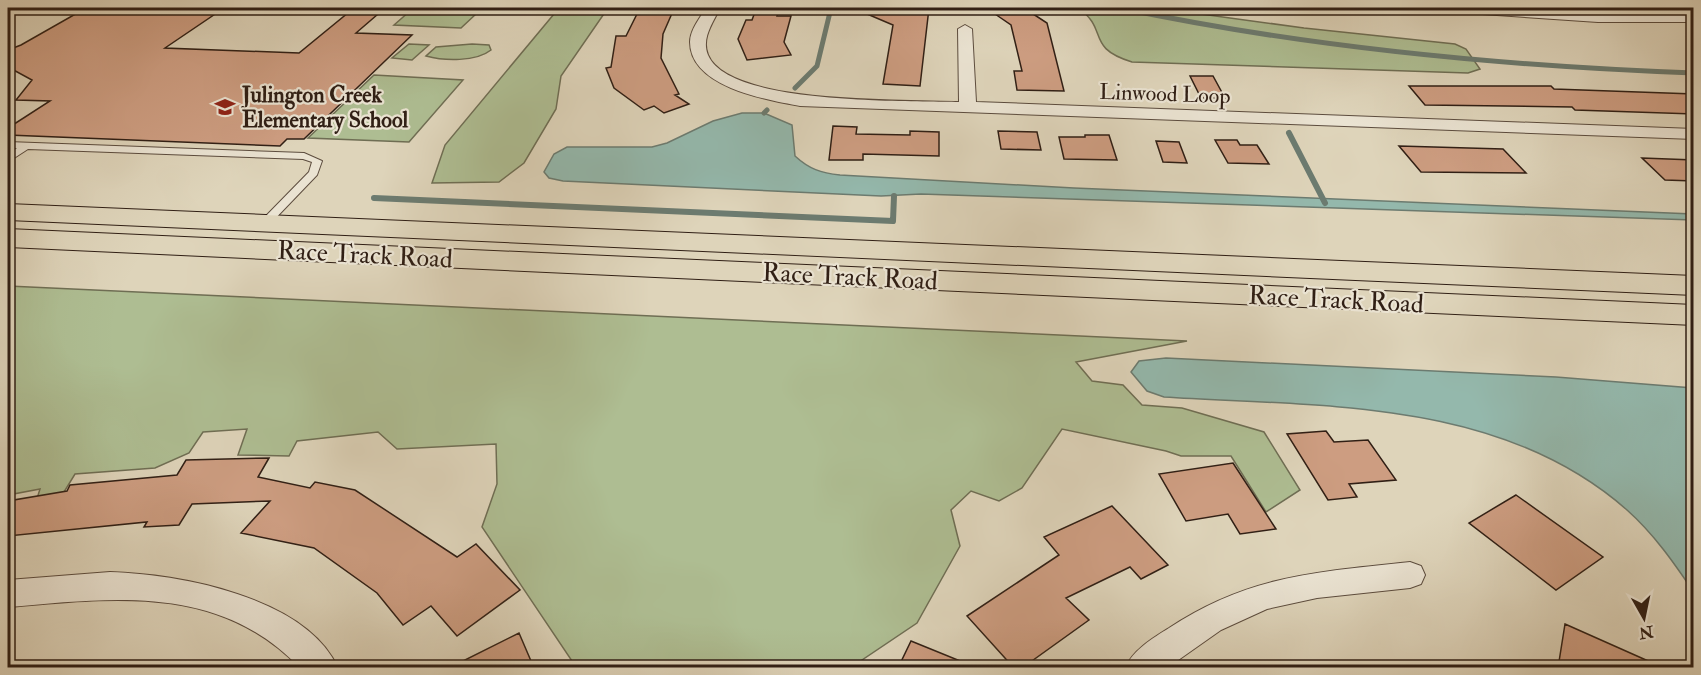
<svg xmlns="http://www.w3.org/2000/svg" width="1701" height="675" viewBox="0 0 1701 675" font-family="'IM FELL Double Pica',serif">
<rect width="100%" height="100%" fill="#ded4ba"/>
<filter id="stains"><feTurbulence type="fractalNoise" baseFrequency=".00333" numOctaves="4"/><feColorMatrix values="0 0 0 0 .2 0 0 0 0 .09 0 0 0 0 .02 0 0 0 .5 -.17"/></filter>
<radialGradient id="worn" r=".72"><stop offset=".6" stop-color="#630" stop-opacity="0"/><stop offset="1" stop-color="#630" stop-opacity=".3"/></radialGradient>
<path fill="#aebd92" stroke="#6f6e54" stroke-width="1.5" d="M 559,8 L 608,8 L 561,76 L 556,109 L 524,163 L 499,182 L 432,183 L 445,145 Z
M 1078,8 L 1157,8 L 1304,28 L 1455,44 L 1466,49 L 1480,69 L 1468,73 L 1132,62 C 1084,47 1110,30 1078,8 Z
M 410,11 L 476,14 L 461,28 L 394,25 Z
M 409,44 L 429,45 L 412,60 L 392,58 Z
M 472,44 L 489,45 L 491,50 C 476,62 444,61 426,56 L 436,47 Z
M 374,75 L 463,80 L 409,142 L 308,138 Z
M 8,286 L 1187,341 L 1076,362 L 1092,381 L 1123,385 L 1142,405 L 1182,408 L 1264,432 L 1300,490 L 1266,512 L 1231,456 L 1181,456 L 1166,451 L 1062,429 L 1022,488 L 999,501 L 971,491 L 951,510 L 960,546 L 917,623 L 850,668 L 576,667 L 482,527 L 497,484 L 496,444 L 397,449 L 378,432 L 297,441 L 289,456 L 238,455 L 247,429 L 203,432 L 189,453 L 155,468 L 75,474 L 48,518 L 31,518 L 40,489 L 8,495 Z"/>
<path fill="#94b8ac" stroke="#6c7b70" stroke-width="1.5" d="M 742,113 L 764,113 L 792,125 L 795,156 C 809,169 821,173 840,175 L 1074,188 L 1693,214 L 1693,220 L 921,194 L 881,196 L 563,181 L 549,178 L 544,172 L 554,154 L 567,147 L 652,147 L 667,143 L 713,121 Z
M 1166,358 L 1556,377 L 1693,388 L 1693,591 C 1674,563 1654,534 1627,510 C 1500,398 1323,407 1164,397 L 1147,391 L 1131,372 L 1139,361 Z"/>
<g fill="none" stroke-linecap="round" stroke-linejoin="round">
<path stroke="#6c7b70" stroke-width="5" d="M 1120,8 C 1310,48 1500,66 1694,73
M 795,88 L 817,66 L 831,8
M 764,113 L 767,110"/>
<path stroke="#6c7b70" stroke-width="6" d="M 1289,133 L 1325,203
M 374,198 L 893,221 L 894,196"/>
</g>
<path fill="#cd9d81" stroke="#301f15" stroke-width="1.5" d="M 86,8 L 224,8 L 165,48 L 299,53 L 354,8 L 385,8 L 356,33 L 412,35 L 304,139 L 287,139 L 280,146 L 8,135 L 8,128 L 50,101 L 16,100 L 32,80 L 8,67 L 8,50 L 21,45 Z
M 853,8 L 929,8 L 920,86 L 883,84 L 893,25 Z
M 1024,8 L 1047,23 L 1064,91 L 1017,90 L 1014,71 L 1022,71 L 1011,25 L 995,14 Z
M 639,10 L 673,11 L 663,34 L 661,58 L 679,94 L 675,95 L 689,104 L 664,113 L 654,106 L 644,110 L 614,88 L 606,68 L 611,67 L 616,36 L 626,36 Z
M 755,12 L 778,12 L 777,16 L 791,16 L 784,42 L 791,55 L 747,60 L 738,39 L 746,20 L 752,20 Z
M 1190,76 L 1213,76 L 1225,98 L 1201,98 Z
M 1409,86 L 1551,86 L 1554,89 L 1694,94 L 1694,114 L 1575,110 L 1572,107 L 1425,105 Z
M 833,126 L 857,127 L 856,134 L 910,135 L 910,131 L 939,132 L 939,156 L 863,154 L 863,160 L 829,160 Z
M 998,131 L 1037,132 L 1041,150 L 1001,149 Z
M 1085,135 L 1109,135 L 1117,160 L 1064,159 L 1059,137 L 1085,137 Z
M 1215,140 L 1237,140 L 1240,145 L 1257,145 L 1269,164 L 1228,163 Z
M 1156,141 L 1179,142 L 1187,163 L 1163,162 Z
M 1399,146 L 1503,149 L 1526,173 L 1421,172 Z
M 1642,158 L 1694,160 L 1694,181 L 1665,180 Z
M 1326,431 L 1334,442 L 1368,440 L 1396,480 L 1349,484 L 1357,497 L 1328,500 L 1287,434 Z
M 269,458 L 258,477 L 310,488 L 315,482 L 355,490 L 457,557 L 476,544 L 520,590 L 457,636 L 431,606 L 403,625 L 377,593 L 314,548 L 241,533 L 270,501 L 192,504 L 179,525 L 144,527 L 147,522 L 8,536 L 8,501 L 67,491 L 70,485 L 177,475 L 186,460 Z
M 1233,463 L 1276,529 L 1240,534 L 1228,514 L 1186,521 L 1159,474 Z
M 1516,495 L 1603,557 L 1556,590 L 1469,523 Z
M 1112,506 L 1168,565 L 1141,579 L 1130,567 L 1066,598 L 1089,620 L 1022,668 L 1014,668 L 967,616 L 1059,555 L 1044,537 Z
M 1565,624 L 1664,668 L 1558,668 Z
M 519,633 L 534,668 L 449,668 Z
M 911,641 L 975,667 L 975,668 L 898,668 Z"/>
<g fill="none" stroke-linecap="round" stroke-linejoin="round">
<g stroke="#5c4c3e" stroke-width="2">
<path id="service" d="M 8,142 L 304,153 L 322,161 L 317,175 L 269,225 L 261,225 L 260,223 L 261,221 L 309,172 L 312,162 L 303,159 L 28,149 L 8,162 L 8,155 L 17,148 L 8,148 Z"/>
</g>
<g stroke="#5c4c3e" stroke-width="2">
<path id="minor" d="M 706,8 L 720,8 C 713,23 701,38 708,55 C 729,106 911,100 959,102 L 958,29 L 965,25 L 972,29 L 976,102 L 1694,129 L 1694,139 L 800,106 C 767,100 690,87 690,42 C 690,30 700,18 706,8 Z
M 1446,8 L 1509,8 L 1598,14 L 1694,14 L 1694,22 L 1598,22 L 1453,12 Z
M 1410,562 L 1421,566 L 1425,575 L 1421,584 L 1410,588 L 1317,598 L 1267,609 L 1221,630 L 1167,668 L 1125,668 C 1133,650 1153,638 1169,628 C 1249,575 1318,572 1410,562 Z
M 110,572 C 179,574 306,597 338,668 L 300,668 C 219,583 112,598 8,607 L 8,580 Z"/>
</g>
<g stroke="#301f15" stroke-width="2">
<path id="primary" d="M 8,204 L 1694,276 L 1694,295 L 8,220 Z
M 8,229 L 1694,305 L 1694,325 L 8,247 Z"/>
</g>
<use href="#service" fill="#eae3d2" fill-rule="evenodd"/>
<use href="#minor" fill="#eae3d2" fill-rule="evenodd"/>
<use href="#primary" fill="#ded4ba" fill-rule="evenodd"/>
</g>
<defs>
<g id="school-bare" transform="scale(1.62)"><path d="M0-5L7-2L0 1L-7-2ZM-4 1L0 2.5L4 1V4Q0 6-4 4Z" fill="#8f2418" stroke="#eae3d2" stroke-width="2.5" paint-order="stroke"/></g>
</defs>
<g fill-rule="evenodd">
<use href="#school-bare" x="225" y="107"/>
</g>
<g text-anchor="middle" stroke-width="4.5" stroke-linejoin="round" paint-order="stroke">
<g font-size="22" fill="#301f15" stroke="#eae3d2">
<text transform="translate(1165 93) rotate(2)" y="8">Linwood Loop</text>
</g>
<g font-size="22" font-weight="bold" fill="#301f15" stroke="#eae3d2" text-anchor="start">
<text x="242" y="102">Julington Creek<tspan x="242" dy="25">Elementary School</tspan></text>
</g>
<g font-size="26" fill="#301f15" stroke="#eae3d2">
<text transform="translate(365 254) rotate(3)" y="9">Race Track Road</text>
<text transform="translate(850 276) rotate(3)" y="9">Race Track Road</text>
<text transform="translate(1336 299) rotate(3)" y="9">Race Track Road</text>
</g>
</g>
<rect width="1701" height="675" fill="none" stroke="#ded4ba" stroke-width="30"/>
<rect x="9" y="9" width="1683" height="657" fill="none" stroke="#301f15" stroke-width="3"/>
<rect x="15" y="15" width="1671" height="645" fill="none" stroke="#301f15" stroke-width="1.5"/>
<g transform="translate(1644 618) rotate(171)" stroke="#eae3d2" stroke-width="4.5" paint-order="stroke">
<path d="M0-4.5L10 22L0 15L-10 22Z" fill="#301f15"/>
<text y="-9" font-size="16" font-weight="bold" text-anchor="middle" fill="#301f15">N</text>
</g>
<rect width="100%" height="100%" filter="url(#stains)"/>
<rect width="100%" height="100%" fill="url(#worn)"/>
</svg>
